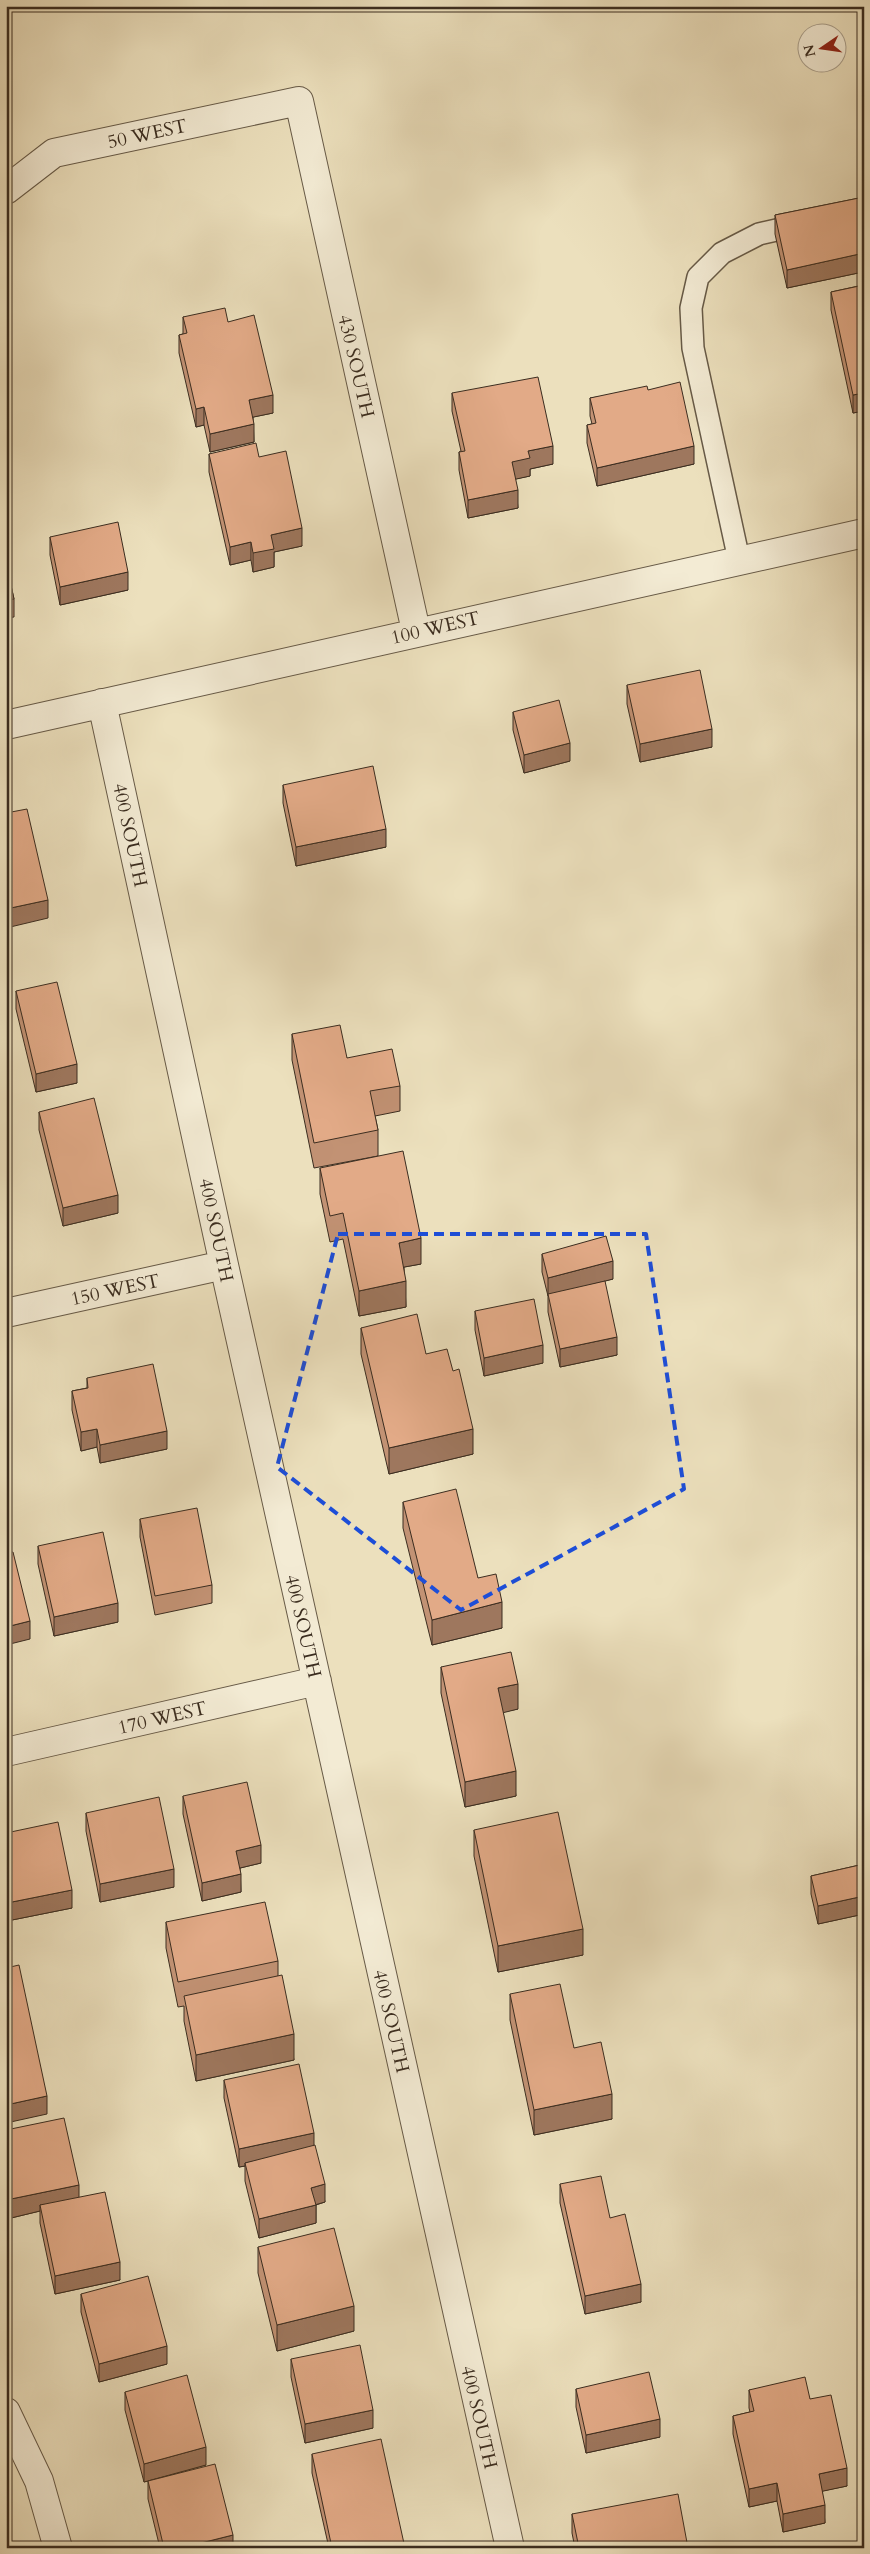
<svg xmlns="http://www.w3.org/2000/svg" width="870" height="2554" viewBox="0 0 870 2554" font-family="Cardo,serif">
<rect width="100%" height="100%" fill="#ece0bd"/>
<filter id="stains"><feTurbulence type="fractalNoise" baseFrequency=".004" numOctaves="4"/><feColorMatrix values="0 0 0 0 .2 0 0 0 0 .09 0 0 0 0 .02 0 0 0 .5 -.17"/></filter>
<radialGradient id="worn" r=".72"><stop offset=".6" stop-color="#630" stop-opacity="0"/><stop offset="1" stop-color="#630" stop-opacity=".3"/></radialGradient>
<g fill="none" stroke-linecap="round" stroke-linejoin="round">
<g stroke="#675a47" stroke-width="24">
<path id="lane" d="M 739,560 L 693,348 L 691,308 L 698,277 L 722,253 L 759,234 L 803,224"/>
</g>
<g stroke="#675a47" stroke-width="30">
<path id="street" d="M 6,190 L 54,153 L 299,101 L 416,631
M 102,703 L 224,1265 L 510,2548
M 6,725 L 864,533
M 6,1313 L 224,1265
M 6,1752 L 317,1681
M 6,2412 L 39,2481 L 58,2548"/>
</g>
<use href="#lane" stroke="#f3ebd4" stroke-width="21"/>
<use href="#street" stroke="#f3ebd4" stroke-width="28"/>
</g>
<path fill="#c29274" stroke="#3b2d20" d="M 864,197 L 864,411 L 853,413 L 831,310 L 831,292 L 863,285 L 863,272 L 787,288 L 775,234 L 775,215 Z
M 183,317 L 228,322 L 273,413 L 253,417 L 254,442 L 210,452 L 204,425 L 196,427 L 179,353 L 179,335 L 183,334 Z
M 648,390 L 694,464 L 597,486 L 587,443 L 587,425 L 592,424 L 590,416 L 590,398 Z
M 452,393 L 553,464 L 530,469 L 530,476 L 515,479 L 518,508 L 468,518 L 459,470 L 459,452 L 461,451 L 452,411 Z
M 209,454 L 259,457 L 302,546 L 274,552 L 274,567 L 253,572 L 251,560 L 230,565 L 209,472 Z
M 50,537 L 128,590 L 60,605 L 50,555 Z
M 6,563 L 14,599 L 14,617 L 6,618 Z
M 627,685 L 712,747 L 640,762 L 627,704 Z
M 513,712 L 570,761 L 524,773 L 513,730 Z
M 283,785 L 386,847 L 296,866 L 283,803 Z
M 16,991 L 77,1083 L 36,1092 L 16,1009 Z
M 292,1034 L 347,1058 L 400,1086 L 400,1111 L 375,1116 L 378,1130 L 378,1156 L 314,1168 L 292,1060 Z
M 39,1112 L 118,1213 L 63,1226 L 39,1130 Z
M 320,1168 L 421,1264 L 404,1267 L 406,1307 L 359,1316 L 343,1239 L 330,1242 L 320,1194 Z
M 542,1254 L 613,1279 L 596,1283 L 617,1355 L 560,1367 L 548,1312 L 548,1296 L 542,1272 Z
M 475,1311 L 543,1363 L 484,1376 L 475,1330 Z
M 361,1328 L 426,1354 L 473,1454 L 389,1474 L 361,1354 Z
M 87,1378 L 167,1449 L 100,1463 L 97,1447 L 81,1451 L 72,1410 L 72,1391 L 87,1388 Z
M 403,1502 L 478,1578 L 502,1628 L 432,1645 L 403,1528 Z
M 140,1519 L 212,1585 L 212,1603 L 155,1615 L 140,1537 Z
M 38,1546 L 118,1622 L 54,1636 L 38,1564 Z
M 441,1667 L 518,1709 L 503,1712 L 516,1796 L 465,1807 L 441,1693 Z
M 183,1796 L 261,1863 L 240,1868 L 241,1892 L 202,1901 L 183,1814 Z
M 86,1813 L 174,1887 L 100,1902 L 86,1831 Z
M 474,1830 L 583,1955 L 498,1972 L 474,1856 Z
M 6,1833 L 72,1908 L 7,1921 L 6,1916 Z
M 864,1864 L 864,1914 L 818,1924 L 811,1894 L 811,1876 Z
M 166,1922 L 278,1961 L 278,1976 L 294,2060 L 196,2081 L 184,2021 L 184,2006 L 178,2007 L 166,1948 Z
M 510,1994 L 574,2048 L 612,2119 L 534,2135 L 510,2020 Z
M 224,2080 L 314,2145 L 325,2202 L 316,2205 L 316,2223 L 259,2238 L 245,2181 L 245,2166 L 239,2167 L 224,2098 Z
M 6,2130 L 79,2197 L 120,2280 L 55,2294 L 40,2223 L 40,2211 L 11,2218 L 6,2195 Z
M 560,2184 L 610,2218 L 641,2302 L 585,2314 L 560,2203 Z
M 258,2247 L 354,2331 L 277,2351 L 258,2273 Z
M 81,2294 L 167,2364 L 99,2382 L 81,2312 Z
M 291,2359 L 373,2428 L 305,2443 L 291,2377 Z
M 576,2389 L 660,2437 L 586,2453 L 576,2407 Z
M 749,2390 L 810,2399 L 847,2486 L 822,2491 L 825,2523 L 783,2532 L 777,2501 L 749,2507 L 733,2434 L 733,2416 L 750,2412 L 749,2408 Z
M 125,2392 L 206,2465 L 144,2482 L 125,2410 Z
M 312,2454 L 405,2548 L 329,2548 L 312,2473 Z
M 148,2481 L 233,2548 L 160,2548 L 148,2499 Z
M 572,2514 L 688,2548 L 575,2548 L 572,2533 Z"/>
<path fill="#9e775e" stroke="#3b2d20" d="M 864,253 L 863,272 L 787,288 L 787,270 Z
M 864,393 L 864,411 L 853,413 L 853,395 Z
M 273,395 L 273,413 L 249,418 L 249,400 Z
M 204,407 L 204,425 L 196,427 L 196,409 Z
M 254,424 L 254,442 L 210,452 L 210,434 Z
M 553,446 L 553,464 L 530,469 L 530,476 L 512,480 L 512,462 L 528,451 Z
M 694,446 L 694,464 L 597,486 L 597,468 Z
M 518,490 L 518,508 L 468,518 L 468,500 Z
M 302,528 L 302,546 L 274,552 L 274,567 L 253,572 L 253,553 L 271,535 Z
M 251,542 L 251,560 L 230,565 L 230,547 Z
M 128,572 L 128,590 L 60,605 L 60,587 Z
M 712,729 L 712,747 L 640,762 L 640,744 Z
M 570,743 L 570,761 L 524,773 L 524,755 Z
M 386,829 L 386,847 L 296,866 L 296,847 Z
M 48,900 L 48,918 L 6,928 L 6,909 Z
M 77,1064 L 77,1083 L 36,1092 L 36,1074 Z
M 118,1195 L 118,1213 L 63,1226 L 63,1208 Z
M 421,1238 L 421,1264 L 399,1268 L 399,1243 Z
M 613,1261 L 613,1279 L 548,1296 L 548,1278 Z
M 406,1281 L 406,1307 L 359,1316 L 359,1291 Z
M 617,1337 L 617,1355 L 560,1367 L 560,1349 Z
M 543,1345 L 543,1363 L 484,1376 L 484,1358 Z
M 97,1429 L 97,1447 L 81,1451 L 81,1432 Z
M 473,1429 L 473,1454 L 389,1474 L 389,1448 Z
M 167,1431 L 167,1449 L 100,1463 L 100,1445 Z
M 502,1602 L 502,1628 L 432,1645 L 432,1620 Z
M 118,1603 L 118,1622 L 54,1636 L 54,1617 Z
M 30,1621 L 30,1639 L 6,1645 L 6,1627 Z
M 518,1684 L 518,1709 L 498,1714 L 498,1688 Z
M 516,1771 L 516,1796 L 465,1807 L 465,1782 Z
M 261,1845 L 261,1863 L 236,1869 L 236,1851 Z
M 174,1869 L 174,1887 L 100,1902 L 100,1884 Z
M 241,1874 L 241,1892 L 202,1901 L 202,1883 Z
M 72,1890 L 72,1908 L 7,1921 L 7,1903 Z
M 864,1896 L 864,1914 L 818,1924 L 818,1906 Z
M 583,1929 L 583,1955 L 498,1972 L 498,1946 Z
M 294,2034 L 294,2060 L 196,2081 L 196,2055 Z
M 612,2094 L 612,2119 L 534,2135 L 534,2110 Z
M 47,2096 L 47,2114 L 6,2123 L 6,2105 Z
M 314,2133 L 314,2151 L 245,2163 L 245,2166 L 239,2167 L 239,2149 Z
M 325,2184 L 325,2202 L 311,2206 L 311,2188 Z
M 79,2185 L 79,2203 L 40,2205 L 40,2211 L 11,2218 L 11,2199 Z
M 316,2205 L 316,2223 L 259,2238 L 259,2219 Z
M 120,2262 L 120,2280 L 55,2294 L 55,2276 Z
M 641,2284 L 641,2302 L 585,2314 L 585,2296 Z
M 354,2306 L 354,2331 L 277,2351 L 277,2325 Z
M 167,2346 L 167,2364 L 99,2382 L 99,2364 Z
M 373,2410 L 373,2428 L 305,2443 L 305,2424 Z
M 660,2419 L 660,2437 L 586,2453 L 586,2435 Z
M 206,2447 L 206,2465 L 144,2482 L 144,2464 Z
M 847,2468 L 847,2486 L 819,2492 L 819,2474 Z
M 777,2483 L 777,2501 L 749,2507 L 749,2489 Z
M 825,2505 L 825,2523 L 783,2532 L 783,2514 Z
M 233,2535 L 233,2548 L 181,2548 Z"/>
<path fill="#e2aa87" stroke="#3b2d20" d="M 864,197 L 864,253 L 787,270 L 775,215 Z
M 864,285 L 864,393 L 853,395 L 831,292 Z
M 225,308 L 228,322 L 254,315 L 273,395 L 249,400 L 254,424 L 210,434 L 204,407 L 196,409 L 179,335 L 187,333 L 183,317 Z
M 538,377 L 553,446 L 528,451 L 530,458 L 512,462 L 518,490 L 468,500 L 459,452 L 465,451 L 452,393 Z
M 680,382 L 694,446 L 597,468 L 587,425 L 596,423 L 590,398 L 647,386 L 648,390 Z
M 256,443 L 259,457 L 286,451 L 302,528 L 271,535 L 274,549 L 253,553 L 251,542 L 230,547 L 209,454 Z
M 118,522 L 128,572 L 60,587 L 50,537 Z
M 6,563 L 14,599 L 6,600 Z
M 700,670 L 712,729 L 640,744 L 627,685 Z
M 559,700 L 570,743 L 524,755 L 513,712 Z
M 373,766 L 386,829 L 296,847 L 283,785 Z
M 27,809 L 48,900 L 6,909 L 6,813 Z
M 57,982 L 77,1064 L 36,1074 L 16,991 Z
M 340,1025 L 347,1058 L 392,1049 L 400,1086 L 370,1091 L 378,1130 L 314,1143 L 292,1034 Z
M 94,1098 L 118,1195 L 63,1208 L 39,1112 Z
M 403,1151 L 421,1238 L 399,1243 L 406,1281 L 359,1291 L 343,1213 L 330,1216 L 320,1168 Z
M 606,1236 L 613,1261 L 548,1278 L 542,1254 Z
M 605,1281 L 617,1337 L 560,1349 L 548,1294 Z
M 534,1299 L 543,1345 L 484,1358 L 475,1311 Z
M 417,1314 L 426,1354 L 447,1349 L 453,1371 L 459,1369 L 473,1429 L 389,1448 L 361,1328 Z
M 153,1364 L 167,1431 L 100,1445 L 97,1429 L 81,1432 L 72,1391 L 88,1388 L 87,1378 Z
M 456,1489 L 478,1578 L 496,1574 L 502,1602 L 432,1620 L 403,1502 Z
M 197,1508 L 212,1585 L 155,1596 L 140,1519 Z
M 103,1532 L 118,1603 L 54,1617 L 38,1546 Z
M 13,1552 L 30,1621 L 6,1627 L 6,1553 Z
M 511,1652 L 518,1684 L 498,1688 L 516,1771 L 465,1782 L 441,1667 Z
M 247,1782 L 261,1845 L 236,1851 L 241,1874 L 202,1883 L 183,1796 Z
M 159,1797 L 174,1869 L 100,1884 L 86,1813 Z
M 558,1812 L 583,1929 L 498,1946 L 474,1830 Z
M 58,1822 L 72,1890 L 7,1903 L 6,1898 L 6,1833 Z
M 864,1864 L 864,1896 L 818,1906 L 811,1876 Z
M 265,1902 L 278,1961 L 178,1982 L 166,1922 Z
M 19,1965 L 47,2096 L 6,2105 L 6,1968 Z
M 282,1975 L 294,2034 L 196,2055 L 184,1996 Z
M 560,1984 L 574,2048 L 601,2042 L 612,2094 L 534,2110 L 510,1994 Z
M 299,2064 L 314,2133 L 239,2149 L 224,2080 Z
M 64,2118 L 79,2185 L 11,2199 L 6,2177 L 6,2130 Z
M 315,2145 L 325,2184 L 311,2188 L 316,2205 L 259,2219 L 245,2163 Z
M 601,2176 L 610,2218 L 625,2214 L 641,2284 L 585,2296 L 560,2184 Z
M 105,2192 L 120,2262 L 55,2276 L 40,2205 Z
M 334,2228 L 354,2306 L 277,2325 L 258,2247 Z
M 148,2276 L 167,2346 L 99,2364 L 81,2294 Z
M 360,2345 L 373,2410 L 305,2424 L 291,2359 Z
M 649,2372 L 660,2419 L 586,2435 L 576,2389 Z
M 187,2375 L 206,2447 L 144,2464 L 125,2392 Z
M 805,2377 L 810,2399 L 831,2395 L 847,2468 L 819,2474 L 825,2505 L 783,2514 L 777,2483 L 749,2489 L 733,2416 L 754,2411 L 749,2390 Z
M 381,2439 L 405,2548 L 332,2548 L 312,2454 Z
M 215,2464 L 233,2535 L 181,2548 L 164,2548 L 148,2481 Z
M 678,2494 L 688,2548 L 579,2548 L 572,2514 Z"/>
<path fill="none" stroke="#1d4ed8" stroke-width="4" stroke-dasharray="10 6" stroke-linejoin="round" d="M 338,1234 L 646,1234 L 684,1489 L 461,1610 L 277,1467 Z"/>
<g text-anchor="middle" stroke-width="5" stroke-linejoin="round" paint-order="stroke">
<g font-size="19" fill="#3b2d20" stroke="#f3ebd4">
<text transform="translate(147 133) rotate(-12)" y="7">50 WEST</text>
<text transform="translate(357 366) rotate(77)" y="7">430 SOUTH</text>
<text transform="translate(435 627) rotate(-13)" y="7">100 WEST</text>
<text transform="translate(131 835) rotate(78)" y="7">400 SOUTH</text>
<text transform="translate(217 1230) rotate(78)" y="7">400 SOUTH</text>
<text transform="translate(115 1289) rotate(-12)" y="7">150 WEST</text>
<text transform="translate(304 1626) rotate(77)" y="7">400 SOUTH</text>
<text transform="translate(162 1717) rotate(-13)" y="7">170 WEST</text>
<text transform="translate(392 2021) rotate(77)" y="7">400 SOUTH</text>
<text transform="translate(480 2417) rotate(77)" y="7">400 SOUTH</text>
</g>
</g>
<rect width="870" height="2554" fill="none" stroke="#ece0bd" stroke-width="25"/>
<rect x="8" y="8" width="855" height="2539" fill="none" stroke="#3b2d20" stroke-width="2.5"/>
<rect x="12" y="12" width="845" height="2529" fill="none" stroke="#3b2d20"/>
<g transform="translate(822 48) rotate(257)"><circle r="24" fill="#f3ebd4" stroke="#a99f8c"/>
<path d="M0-4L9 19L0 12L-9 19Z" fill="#8f2418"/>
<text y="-8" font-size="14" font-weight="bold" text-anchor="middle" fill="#3b2d20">N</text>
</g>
<rect width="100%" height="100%" filter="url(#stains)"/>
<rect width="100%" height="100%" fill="url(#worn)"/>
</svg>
